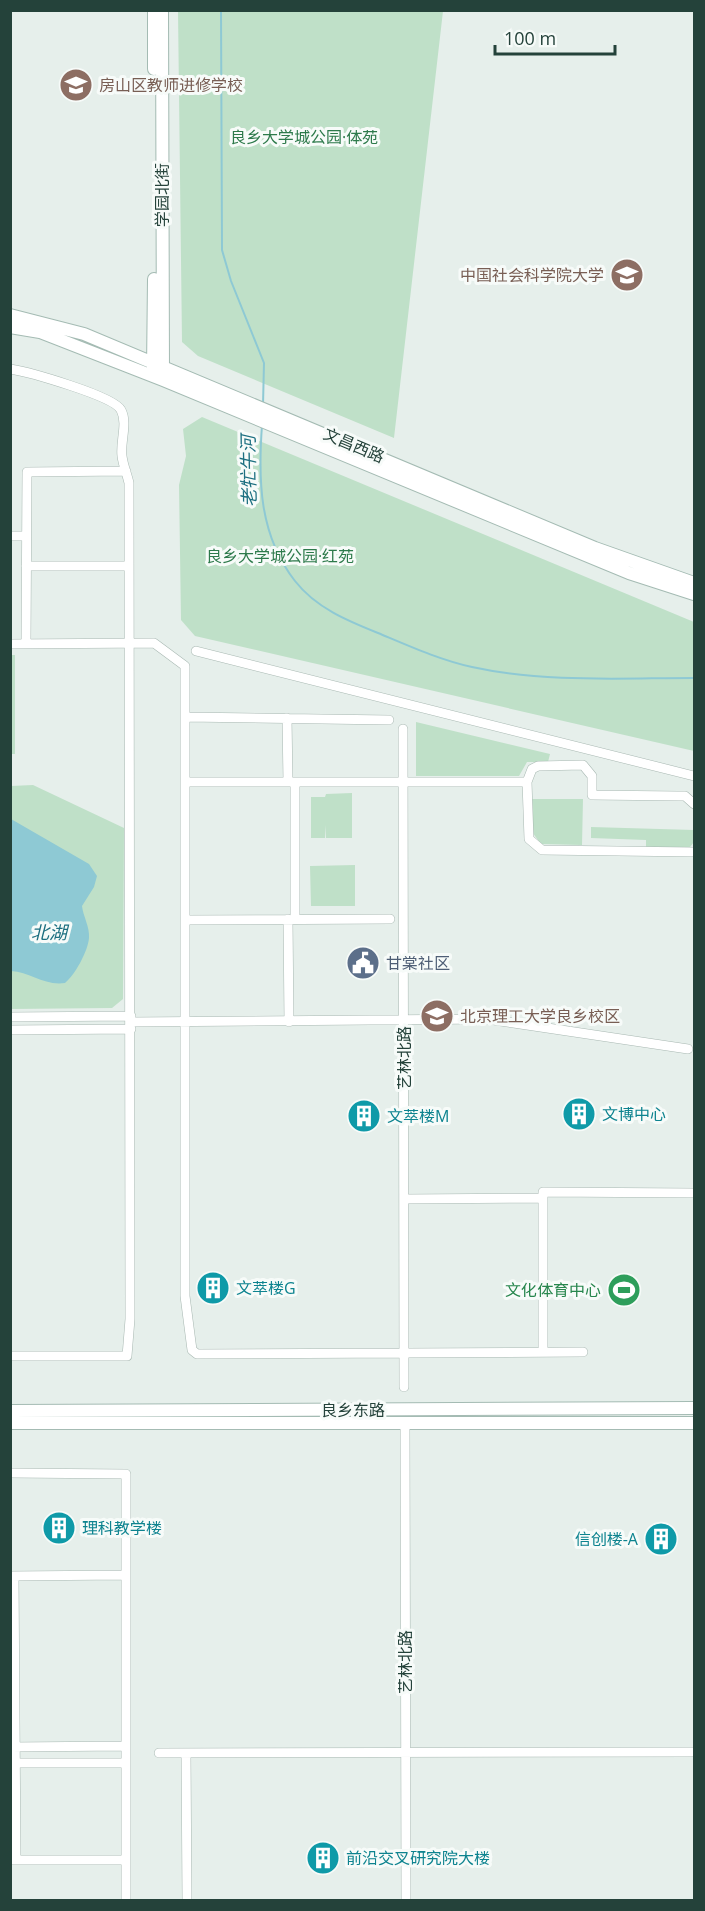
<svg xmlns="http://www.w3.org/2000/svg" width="705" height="1911" viewBox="0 0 705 1911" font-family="'Open Sans','Noto Sans SC',sans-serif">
<rect width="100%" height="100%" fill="#e6efeb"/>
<path fill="#bfe0c8" d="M 178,11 L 443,11 L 394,438 L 198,356 L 182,342 Z
M 202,417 L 694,622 L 694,751 L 195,636 L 181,620 L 179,485 L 186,456 L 183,429 Z
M 11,655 L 15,655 L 15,754 L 10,754 Z
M 416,722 L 550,754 L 548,762 L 527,762 L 519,776 L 416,776 Z
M 33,785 L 124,828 L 123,999 L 112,1008 L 11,1009 L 11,786 Z
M 352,793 L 352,838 L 326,838 L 325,825 L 325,838 L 311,838 L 311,797 L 325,797 L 326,794 Z
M 532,799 L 583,799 L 582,845 L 541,844 L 532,832 Z
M 591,827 L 694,830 L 694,842 L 690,847 L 646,847 L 646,840 L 591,838 Z
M 355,865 L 355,906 L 311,906 L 310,866 Z"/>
<path fill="#8ec9d4" d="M 11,819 L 89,864 L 97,876 L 94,887 L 82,906 C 83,916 90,927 89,938 C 88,951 75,975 65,983 C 44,986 30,972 11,971 Z"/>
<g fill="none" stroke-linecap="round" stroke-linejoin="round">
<path stroke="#8ec9d4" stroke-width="2" d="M 221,10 L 222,250 L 231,281 L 264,363 L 263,405
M 262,425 C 258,480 259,535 295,581 C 316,608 348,621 378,633 C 409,646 440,660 472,667 C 545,683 621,678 694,678"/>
<g stroke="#a8b8b2" stroke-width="10">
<path id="street" d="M 10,369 C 29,372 114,396 121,410 C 128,423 120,442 122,456 C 123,465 127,474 129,483 L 130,1319 L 127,1356 L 10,1356
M 10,536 L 26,536
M 26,566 L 129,566
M 10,644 L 154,643 L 185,666 L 185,1296 L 192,1350 L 197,1354 L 583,1352
M 26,644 L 27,472 L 126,471
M 196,651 L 694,776
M 186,717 L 389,720
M 287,718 L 288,782
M 403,729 L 404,1387
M 186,782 L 527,782
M 295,782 L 295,919
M 694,804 L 685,796 L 678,796 L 592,795 L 592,776 L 583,765 L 538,766 L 532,769 L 527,782 L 529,839 L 542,850 L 694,852
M 288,919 L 289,1022
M 186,920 L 390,919
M 10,1017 L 131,1016
M 131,1022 L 487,1019 L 688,1049
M 10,1030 L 131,1029
M 404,1199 L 543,1198
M 543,1352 L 543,1192 L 694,1193
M 405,1423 L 406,1900
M 10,1473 L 126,1474 L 126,1900
M 10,1576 L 125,1575
M 14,1576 L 16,1860
M 11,1747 L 125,1746
M 159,1753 L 694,1752
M 186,1753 L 187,1900
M 10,1763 L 126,1763
M 10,1860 L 126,1860"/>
</g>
<g stroke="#a4bbb3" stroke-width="14">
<path id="secondary" d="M 154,10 L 154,69
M 162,10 L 163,373
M 10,315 L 84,334 L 595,548 L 694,583
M 10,327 L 40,332 L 163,380 L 629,573 L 694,594
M 153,369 L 154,279
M 10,1411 L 694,1408
M 10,1423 L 694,1423"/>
</g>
<use href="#street" stroke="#fff" stroke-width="9"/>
<use href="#secondary" stroke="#fff" stroke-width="12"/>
</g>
<defs>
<g id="school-disc" transform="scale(1.725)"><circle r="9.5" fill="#8d6e63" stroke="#f7fbf9"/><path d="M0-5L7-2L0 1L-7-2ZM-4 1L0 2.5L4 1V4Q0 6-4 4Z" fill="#fff"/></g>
<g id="university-disc" transform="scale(1.725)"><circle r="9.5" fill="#8d6e63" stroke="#f7fbf9"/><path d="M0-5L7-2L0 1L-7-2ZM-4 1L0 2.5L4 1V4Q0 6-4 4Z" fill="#fff"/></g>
<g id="civic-disc" transform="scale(1.725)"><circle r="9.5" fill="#5c6f8a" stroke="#f7fbf9"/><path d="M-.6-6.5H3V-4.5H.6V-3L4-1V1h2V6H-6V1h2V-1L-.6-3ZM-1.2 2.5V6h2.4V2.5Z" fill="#fff"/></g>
<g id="building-disc" transform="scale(1.725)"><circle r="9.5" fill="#0f9aa8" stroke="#f7fbf9"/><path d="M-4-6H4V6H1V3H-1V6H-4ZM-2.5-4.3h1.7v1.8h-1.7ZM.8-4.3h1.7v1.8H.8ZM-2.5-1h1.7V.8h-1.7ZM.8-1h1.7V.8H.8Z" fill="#fff"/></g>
<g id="stadium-disc" transform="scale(1.725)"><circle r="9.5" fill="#2e9e5b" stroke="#f7fbf9"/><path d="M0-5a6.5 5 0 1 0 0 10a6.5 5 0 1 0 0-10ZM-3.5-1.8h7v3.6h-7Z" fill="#fff"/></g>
</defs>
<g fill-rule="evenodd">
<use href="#school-disc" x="76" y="85"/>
<use href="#university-disc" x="627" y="275"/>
<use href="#civic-disc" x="363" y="963"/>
<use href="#university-disc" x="437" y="1016"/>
<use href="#building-disc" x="579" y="1114"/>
<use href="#building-disc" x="364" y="1116"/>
<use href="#building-disc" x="213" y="1288"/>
<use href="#stadium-disc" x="624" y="1290"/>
<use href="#building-disc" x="59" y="1528"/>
<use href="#building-disc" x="661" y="1539"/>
<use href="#building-disc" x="323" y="1858"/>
</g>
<g text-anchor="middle" stroke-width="6" stroke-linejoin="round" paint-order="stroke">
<g font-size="16" fill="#785e54" stroke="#f7fbf9" text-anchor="start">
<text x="99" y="91">房山区教师进修学校</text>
<text x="604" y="281" text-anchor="end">中国社会科学院大学</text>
<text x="460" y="1022">北京理工大学良乡校区</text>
</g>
<g font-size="16" fill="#2d7a4b" stroke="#f7fbf9">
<text x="304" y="143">良乡大学城公园·体苑</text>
<text x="280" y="562">良乡大学城公园·红苑</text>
</g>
<g font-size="16" fill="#24423a" stroke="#f7fbf9">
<text transform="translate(162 195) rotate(-90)" y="6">学园北街</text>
<text transform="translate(354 445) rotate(23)" y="6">文昌西路</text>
<text transform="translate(404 1058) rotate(-90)" y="6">艺林北路</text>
<text x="353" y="1416">良乡东路</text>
<text transform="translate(405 1662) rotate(-90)" y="6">艺林北路</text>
</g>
<g font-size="16" fill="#4e5e75" stroke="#f7fbf9" text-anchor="start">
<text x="386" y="969">甘棠社区</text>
</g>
<g font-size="16" fill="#0d838f" stroke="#f7fbf9" text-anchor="start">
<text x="602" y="1120">文博中心</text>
<text x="387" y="1122">文萃楼M</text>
<text x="236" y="1294">文萃楼G</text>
<text x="82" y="1534">理科教学楼</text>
<text x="638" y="1545" text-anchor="end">信创楼-A</text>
<text x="346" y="1864">前沿交叉研究院大楼</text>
</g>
<g font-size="16" fill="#27864d" stroke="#f7fbf9" text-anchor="end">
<text x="601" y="1296">文化体育中心</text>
</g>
<g font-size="18" font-style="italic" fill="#1c6f80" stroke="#f7fbf9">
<text transform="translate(249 471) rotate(-91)" y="6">老牤牛河</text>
<text x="49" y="939">北湖</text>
</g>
</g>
<rect width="705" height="1911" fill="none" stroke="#24423a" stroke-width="24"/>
<path d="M495 45v9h120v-9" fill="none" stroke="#24423a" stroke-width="3"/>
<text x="504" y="45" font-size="18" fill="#24423a" stroke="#f7fbf9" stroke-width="4.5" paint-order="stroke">100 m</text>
</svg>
